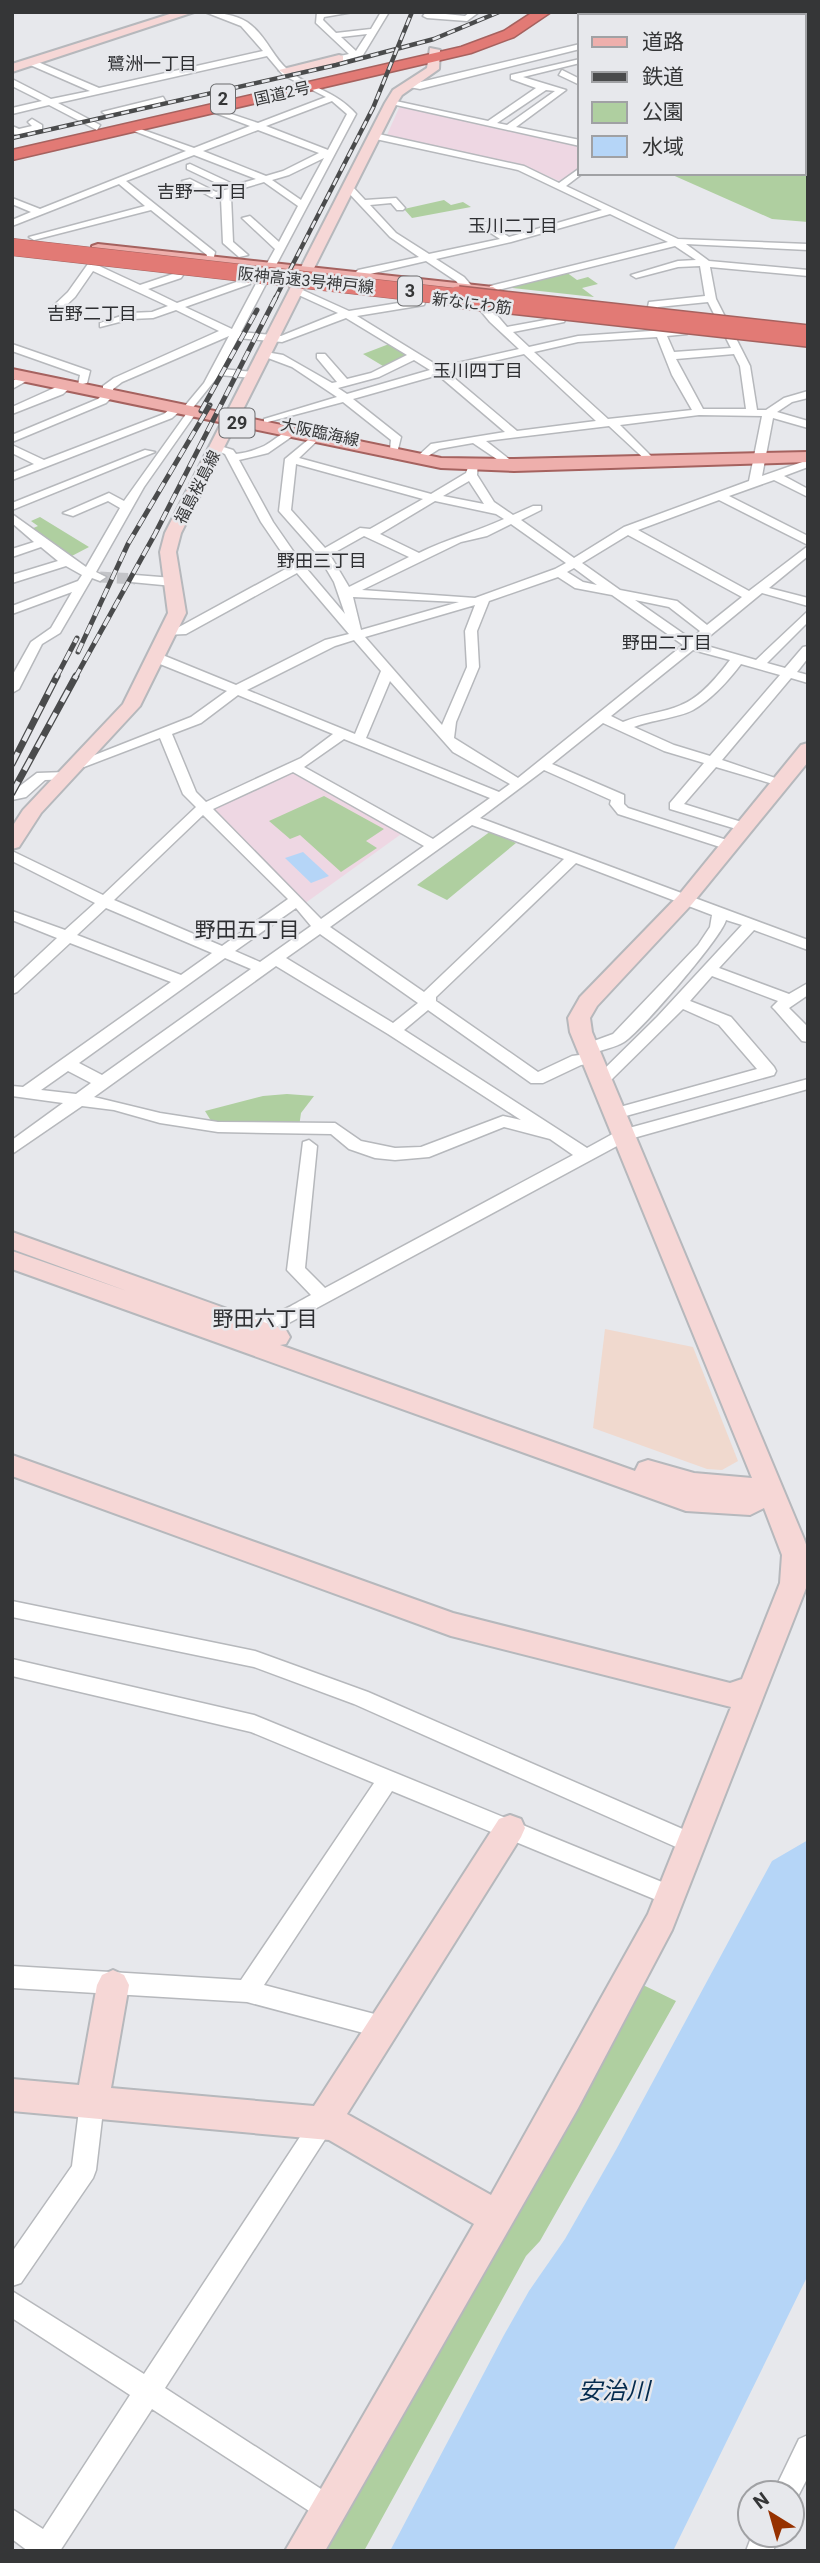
<svg xmlns="http://www.w3.org/2000/svg" width="820" height="2563" viewBox="0 0 820 2563" font-family="Roboto,'Noto Sans JP',sans-serif">
<rect width="100%" height="100%" fill="#e7e8ec"/>
<path fill="#f0d9ce" d="M 605,1329 L 693,1347 L 738,1461 L 722,1470 L 707,1469 L 593,1428 Z"/>
<path fill="#eed7e3" d="M 403,107 L 580,144 L 580,169 L 559,181 L 520,164 L 386,137 L 399,108 Z
M 293,770 L 404,832 L 304,904 L 208,811 Z"/>
<path fill="#afcfa0" d="M 804,99 L 808,100 L 808,222 L 772,219 L 668,173 L 804,173 Z
M 444,200 L 451,205 L 463,202 L 471,207 L 412,218 L 404,209 Z
M 566,272 L 577,280 L 588,277 L 598,284 L 582,288 L 594,297 L 503,287 Z
M 389,344 L 409,356 L 383,366 L 363,354 Z
M 40,517 L 89,547 L 68,558 L 31,529 L 38,526 L 31,521 Z
M 324,796 L 384,829 L 366,841 L 377,848 L 341,872 L 300,835 L 290,839 L 269,821 Z
M 491,831 L 516,843 L 447,900 L 417,885 Z
M 287,1094 L 314,1096 L 301,1113 L 299,1127 L 213,1124 L 205,1111 L 263,1096 Z
M 641,1984 L 676,2001 L 540,2241 L 526,2256 L 364,2551 L 320,2551 Z"/>
<path fill="#b5d5f7" d="M 303,852 L 329,876 L 311,883 L 285,858 Z
M 808,1840 L 808,2275 L 673,2551 L 390,2551 L 504,2335 L 529,2291 L 565,2239 L 617,2148 L 772,1861 Z"/>
<g fill="none" stroke-linecap="round" stroke-linejoin="round">
<path stroke="#c3c4c8" stroke-width="11" stroke-dasharray="11 6" stroke-linecap="butt" d="M 100,577 L 135,579"/>
<g stroke="#b6b8bc" stroke-width="3">
<path id="street" d="M 205,12 C 218,12 236,15 247,22 C 266,35 272,56 288,70 C 309,88 335,90 356,114 L 274,269 L 265,267 L 275,249 L 242,218 L 250,216 L 279,242 L 298,206 L 264,182 L 244,188 L 231,196 L 233,242 L 248,255 L 239,257 L 223,243 L 221,198 L 211,197 L 182,181 L 190,179 L 216,192 L 229,189 L 187,169 L 187,165 L 190,164 L 235,185 L 256,179 L 194,155 L 126,181 L 215,252 L 213,262 L 205,262 L 207,255 L 151,210 L 34,240 L 29,237 L 145,206 L 119,184 L 12,226 L 12,220 L 31,212 L 12,204 L 12,198 L 40,209 L 186,151 L 129,129 L 129,125 L 194,148 L 250,126 L 210,111 L 210,107 L 258,123 L 326,97 L 283,75 L 267,56 L 58,103 L 100,125 L 97,130 L 49,105 L 12,114 L 12,108 L 42,101 L 12,86 L 12,79 L 51,99 L 90,91 L 28,64 L 31,59 L 99,88 L 263,51 L 241,26 ZM 332,101 L 347,114 L 328,150 L 266,126 ZM 258,130 L 319,153 L 283,171 L 266,176 L 203,151 ZM 324,158 L 301,200 L 272,180 L 289,175 Z
M 317,12 L 353,12 L 324,17 L 323,20 L 336,33 L 371,29 L 381,12 L 389,12 L 363,55 L 339,62 L 336,57 L 349,54 L 316,23 ZM 367,34 L 356,51 L 341,37 Z
M 426,12 L 465,16 L 470,12 L 479,12 L 467,21 L 427,18 L 423,16 Z
M 804,27 L 808,27 L 808,32 L 804,32 Z
M 580,44 L 580,49 L 420,89 L 404,86 Z
M 804,49 L 808,50 L 808,55 L 804,54 Z
M 580,59 L 580,63 L 523,77 L 566,90 L 516,127 L 580,140 L 580,146 L 387,103 L 391,100 L 488,121 L 536,88 L 511,79 L 511,75 ZM 546,90 L 555,91 L 507,125 L 497,123 Z
M 805,64 L 808,64 L 808,69 L 804,70 Z
M 562,70 L 580,79 L 580,85 L 559,75 Z
M 163,97 L 166,102 L 106,115 L 102,112 Z
M 32,119 L 42,125 L 42,129 L 18,135 L 12,133 L 12,126 L 19,129 L 32,126 L 28,122 Z
M 374,133 L 524,166 L 559,183 L 580,168 L 580,173 L 583,173 L 566,186 L 678,239 L 808,244 L 808,250 L 686,244 L 709,261 L 808,270 L 808,276 L 710,267 L 716,299 L 750,366 L 757,410 L 766,410 L 784,398 L 808,391 L 808,398 L 792,402 L 777,412 L 808,421 L 808,428 L 773,418 L 762,476 L 808,460 L 808,467 L 784,476 L 808,489 L 808,497 L 774,480 L 729,496 L 808,536 L 808,545 L 719,500 L 638,530 L 749,591 L 808,546 L 808,556 L 769,588 L 808,598 L 808,606 L 762,593 L 700,644 L 756,660 L 808,611 L 808,622 L 767,663 L 785,668 L 803,647 L 808,646 L 808,658 L 797,672 L 808,675 L 808,683 L 791,678 L 722,760 L 787,782 L 780,786 L 716,767 L 684,804 L 748,824 L 748,830 L 743,831 L 670,809 L 670,803 L 704,763 L 664,751 L 603,723 L 552,764 L 624,795 L 624,804 L 628,808 L 733,842 L 733,848 L 723,848 L 618,814 L 610,804 L 611,800 L 544,770 L 480,818 L 808,940 L 808,950 L 754,930 L 719,968 L 789,994 L 808,983 L 808,995 L 789,1008 L 808,1027 L 808,1042 L 802,1041 L 775,1010 L 772,1007 L 778,1001 L 712,976 L 690,1001 L 731,1017 L 774,1067 L 776,1071 L 774,1075 L 615,1119 L 609,1118 L 607,1114 L 609,1110 L 757,1069 L 719,1025 L 683,1009 L 607,1084 L 595,1084 L 593,1080 L 657,1017 L 742,925 L 726,920 C 722,937 641,1031 624,1042 C 616,1047 602,1050 593,1053 L 600,1058 L 598,1062 L 581,1065 L 543,1083 L 531,1083 L 428,1010 L 404,1030 L 587,1148 L 618,1131 L 808,1079 L 808,1089 L 630,1139 L 287,1324 L 267,1329 L 233,1321 L 230,1316 L 239,1310 C 278,1318 277,1313 311,1295 L 287,1270 L 303,1142 L 309,1140 L 317,1146 L 305,1268 L 325,1288 L 573,1155 L 550,1139 L 504,1127 L 429,1157 L 395,1160 L 375,1158 L 349,1149 L 331,1134 L 218,1132 L 160,1123 L 114,1110 L 82,1106 L 12,1154 L 12,1140 L 63,1103 L 12,1096 L 12,1086 L 23,1087 L 171,982 L 70,943 L 17,992 L 12,994 L 12,980 L 57,938 L 12,920 L 12,911 L 65,930 L 95,903 L 12,861 L 12,851 L 103,895 L 196,807 L 183,794 L 160,738 L 84,767 L 74,767 L 72,764 L 191,717 L 227,691 L 150,660 L 150,654 L 160,654 L 236,685 L 325,640 L 349,634 L 297,573 L 186,634 L 164,635 L 164,629 L 179,627 L 291,566 L 261,522 L 225,454 L 211,448 L 217,445 L 233,450 L 236,454 C 246,453 255,450 264,446 C 274,441 283,430 294,431 L 294,435 L 268,453 L 239,460 L 273,522 L 300,561 L 316,553 L 279,511 L 285,459 L 314,435 L 320,438 L 299,458 L 431,494 L 466,473 L 470,462 L 478,462 L 477,475 L 494,502 L 513,515 L 533,506 L 541,506 L 541,510 L 521,520 L 574,558 L 624,527 L 749,481 L 762,416 L 699,415 L 620,425 L 654,459 L 654,463 L 650,464 L 609,426 L 486,441 L 514,463 L 514,467 L 510,468 L 473,443 L 439,449 L 425,458 L 419,455 L 431,444 L 505,432 L 438,375 L 353,399 L 401,437 L 398,449 L 390,449 L 391,440 L 343,402 L 264,423 L 264,419 L 337,397 L 292,367 L 260,355 L 260,351 L 283,355 L 332,383 L 337,382 L 317,358 L 317,354 L 325,354 L 347,379 L 371,373 L 407,355 L 346,318 L 282,342 L 238,338 L 222,369 L 253,372 L 258,375 L 253,378 L 219,375 L 191,410 L 196,413 L 144,487 L 96,572 L 106,577 L 100,581 L 92,578 L 60,633 L 42,644 L 19,689 L 12,693 L 12,676 L 31,642 L 51,628 L 72,592 L 12,614 L 12,606 L 78,581 L 82,575 L 66,566 L 12,583 L 12,575 L 58,561 L 41,547 L 12,557 L 12,549 L 34,542 L 12,523 L 12,514 L 86,567 L 120,508 L 108,501 L 73,516 L 63,513 L 109,493 L 124,501 L 189,410 L 184,407 L 204,383 L 229,336 L 122,382 L 113,389 L 114,395 L 106,403 L 12,442 L 12,435 L 98,399 L 103,394 L 103,386 L 114,378 L 219,331 L 176,310 L 153,318 L 131,319 L 100,327 L 100,323 L 130,313 L 152,312 L 168,306 L 93,271 L 75,297 L 57,314 L 49,314 L 49,310 L 68,292 L 95,254 L 104,256 L 97,265 L 140,285 L 173,274 L 178,267 L 186,267 L 187,269 L 181,278 L 148,289 L 177,303 L 242,280 L 245,274 L 253,274 L 250,284 L 185,307 L 232,329 L 259,278 L 268,276 L 269,278 L 241,332 L 281,336 L 338,313 L 292,292 L 292,288 L 296,287 L 349,311 L 417,300 L 420,295 L 428,295 L 424,305 L 357,316 L 440,367 L 519,349 L 490,322 L 456,281 L 426,261 L 353,278 L 352,276 L 358,270 L 419,257 L 390,237 L 345,189 L 345,185 L 351,185 L 365,200 L 396,198 L 405,208 L 403,210 L 397,210 L 391,203 L 370,205 L 396,233 L 429,254 L 500,239 L 480,226 L 480,222 L 486,222 L 509,237 L 602,210 L 518,170 L 371,138 ZM 610,214 L 668,242 L 490,286 L 488,291 L 493,294 L 498,290 L 675,246 L 696,260 L 678,261 L 631,275 L 636,278 L 678,267 L 700,266 L 705,296 L 649,302 L 647,311 L 652,314 L 656,313 L 658,307 L 708,302 L 731,348 L 674,352 L 667,336 L 687,334 L 691,327 L 686,324 L 680,329 L 578,336 L 529,347 L 513,332 L 564,322 L 569,314 L 568,312 L 560,312 L 556,318 L 507,327 L 464,277 L 436,259 L 511,242 ZM 657,337 L 672,375 L 692,410 L 608,419 L 534,352 L 578,342 ZM 524,354 L 596,421 L 517,431 L 447,372 ZM 734,354 L 740,366 L 746,409 L 703,409 L 676,359 ZM 414,360 L 430,370 L 347,394 L 338,388 L 379,377 ZM 296,464 L 423,499 L 370,529 L 360,528 L 325,548 L 291,510 ZM 469,481 L 484,504 L 443,496 ZM 435,501 L 496,514 L 504,519 C 476,532 447,539 419,553 L 380,534 ZM 511,524 L 566,563 L 555,569 L 475,598 L 362,590 L 461,542 L 487,536 ZM 628,535 L 742,597 L 707,625 L 677,601 L 620,590 L 582,563 ZM 364,536 L 409,557 L 349,587 L 330,555 ZM 321,560 L 334,582 L 345,614 L 306,568 ZM 574,568 L 597,585 L 583,582 L 567,572 ZM 558,577 L 575,588 L 612,595 L 683,645 L 518,778 L 454,738 L 456,722 L 479,667 L 477,631 L 489,601 ZM 353,597 L 459,602 L 361,630 ZM 635,600 L 669,607 L 700,631 L 691,639 ZM 475,605 L 465,631 L 467,667 L 442,725 L 365,637 ZM 354,640 L 381,671 L 355,734 L 247,690 L 335,646 ZM 693,650 L 730,660 C 718,676 700,698 681,705 C 663,713 642,714 623,722 L 611,716 ZM 741,664 L 780,675 L 710,756 L 674,745 L 634,727 C 651,720 678,718 693,710 C 712,699 728,681 741,664 ZM 390,681 L 453,752 L 510,784 L 499,792 L 366,738 ZM 238,695 L 333,734 L 301,758 L 206,802 L 196,792 L 172,734 L 201,723 ZM 344,739 L 490,798 L 433,839 L 304,767 ZM 293,772 L 424,846 L 321,919 L 213,809 ZM 203,815 L 288,899 L 222,946 L 114,900 ZM 472,825 L 564,859 L 424,992 L 330,927 ZM 576,863 L 712,915 L 710,927 L 698,945 L 613,1034 L 583,1045 L 581,1049 L 587,1054 L 572,1056 L 538,1072 L 436,1001 L 436,997 ZM 106,908 L 212,953 L 181,975 L 77,935 ZM 296,908 L 311,926 L 260,962 L 235,951 ZM 320,934 L 418,1003 L 393,1023 L 286,958 ZM 225,958 L 251,969 L 102,1075 L 79,1063 ZM 276,966 L 388,1034 L 521,1120 L 503,1116 L 421,1147 L 395,1148 L 361,1141 L 335,1123 L 218,1122 L 160,1113 L 94,1097 ZM 68,1071 L 91,1083 L 76,1094 L 41,1090 Z
M 12,344 L 90,371 L 87,383 L 78,385 L 80,375 L 12,351 Z
M 26,374 L 31,377 L 30,379 L 12,389 L 12,381 Z
M 63,384 L 72,386 L 63,394 L 12,414 L 12,407 Z
M 171,408 L 181,410 L 172,418 L 12,480 L 12,473 L 34,464 L 12,453 L 12,445 L 44,460 L 164,414 Z
M 145,450 L 155,452 L 12,510 L 12,503 Z
M 135,575 L 173,578 L 179,582 L 173,586 L 131,582 L 131,576 Z
M 66,772 L 73,776 L 71,779 L 45,780 L 26,797 L 12,800 L 12,792 L 37,773 Z
M 12,1601 L 255,1651 L 368,1692 L 701,1837 L 704,1844 L 701,1851 L 693,1854 L 685,1851 L 354,1704 L 254,1667 L 12,1617 Z
M 12,1659 L 254,1715 L 679,1889 L 682,1896 L 679,1903 L 671,1906 L 392,1791 L 264,1985 L 386,2017 L 394,2020 L 398,2028 L 394,2036 L 386,2039 L 247,2002 L 12,1988 L 12,1966 L 241,1980 L 374,1783 L 251,1732 L 12,1676 Z
M 92,2091 L 100,2094 L 104,2102 L 96,2170 L 93,2178 L 21,2283 L 12,2286 L 12,2252 L 72,2166 L 80,2102 L 84,2094 Z
M 323,2110 L 331,2114 L 335,2122 L 331,2130 L 165,2388 L 338,2500 L 342,2509 L 338,2518 L 329,2522 L 320,2518 L 152,2409 L 60,2551 L 28,2551 L 12,2539 L 12,2509 L 43,2529 L 130,2395 L 12,2318 L 12,2291 L 144,2374 L 315,2114 Z
M 808,2435 L 808,2477 L 795,2502 L 792,2504 L 792,2493 L 773,2493 L 799,2439 Z
M 752,2535 L 779,2535 L 773,2551 L 746,2551 Z"/>
</g>
<g stroke="#b6b8bc" stroke-width="4">
<path id="secondary" d="M 176,12 L 194,12 L 12,72 L 12,64 Z
M 640,12 L 656,12 L 661,16 L 645,16 Z
M 430,48 L 440,50 L 439,69 L 402,95 L 397,103 L 181,533 L 176,552 L 186,613 L 140,706 L 41,813 L 19,847 L 12,849 L 12,827 L 23,810 L 123,704 L 168,613 L 160,552 L 165,533 L 385,103 L 393,90 L 427,68 Z
M 339,55 L 343,56 L 343,62 L 285,74 L 279,70 Z
M 804,73 L 808,74 L 808,82 L 804,81 Z
M 808,743 L 808,762 L 692,904 L 597,1006 L 590,1018 L 592,1032 L 804,1539 L 808,1550 L 808,1583 L 672,1930 L 577,2110 L 325,2551 L 285,2551 L 474,2224 L 329,2140 L 12,2111 L 12,2079 L 79,2085 L 97,1985 L 102,1975 L 113,1970 L 124,1975 L 129,1985 L 111,2088 L 314,2106 L 499,1819 L 510,1815 L 521,1819 L 525,1828 L 521,1837 L 347,2114 L 491,2195 L 648,1914 L 731,1707 L 451,1636 L 12,1476 L 12,1455 L 453,1613 L 730,1683 L 742,1679 L 780,1583 L 782,1555 L 764,1508 L 750,1515 L 686,1511 L 12,1269 L 12,1251 L 127,1291 L 12,1249 L 12,1232 L 286,1330 L 290,1337 L 286,1344 L 280,1345 L 635,1471 L 639,1463 L 648,1460 L 694,1473 L 752,1478 L 570,1032 L 568,1018 L 580,997 L 678,896 L 801,745 Z"/>
</g>
<g stroke="#a5625f" stroke-width="4">
<path id="primary" d="M 98,244 L 493,287 L 501,292 L 493,297 L 92,252 L 92,246 Z
M 12,369 L 441,458 L 514,459 L 808,452 L 808,462 L 514,471 L 441,468 L 12,379 Z"/>
</g>
<g stroke="#a5625f" stroke-width="3">
<path id="highway" d="M 533,12 L 551,12 L 514,37 L 471,53 L 12,160 L 12,150 L 461,47 L 504,31 Z"/>
</g>
<use href="#street" fill="#fff" fill-rule="evenodd"/>
<use href="#secondary" fill="#f6d7d6" fill-rule="evenodd"/>
<use href="#primary" fill="#eeafac" fill-rule="evenodd"/>
<use href="#highway" fill="#e27a75" fill-rule="evenodd"/>
<g stroke="#4a4b4c" stroke-width="4.5">
<path id="rail-far2" d="M 12,138 L 336,65 L 434,39 L 499,12
M 275,299 L 373,108 L 412,12"/>
</g>
<g stroke="#4a4b4c" stroke-width="5">
<path id="rail-far1" d="M 201,411 L 257,310
M 78,652 L 128,544 L 210,405
M 56,678 L 77,638
M 75,678 L 155,534 L 276,297"/>
</g>
<g stroke="#4a4b4c" stroke-width="7">
<path id="rail" d="M 12,764 L 57,676
M 12,793 L 76,676"/>
</g>
<use href="#rail-far2" stroke="#e7e8ec" stroke-width="2.5" stroke-dasharray="8" stroke-linecap="butt"/>
<use href="#rail-far1" stroke="#e7e8ec" stroke-width="3.5" stroke-dasharray="10" stroke-linecap="butt"/>
<use href="#rail" stroke="#e7e8ec" stroke-width="4.5" stroke-dasharray="13" stroke-linecap="butt"/>
<g stroke="#a5625f" stroke-width="18" stroke-linecap="butt">
<path id="highway-bridge-far1" d="M 12,247 L 473,299"/>
</g>
<g stroke="#a5625f" stroke-width="24" stroke-linecap="butt">
<path id="highway-bridge" d="M 458,297 L 808,336"/>
</g>
<use href="#highway-bridge-far1" stroke="#e27a75" stroke-width="17"/>
<use href="#highway-bridge" stroke="#e27a75" stroke-width="21"/>
</g>
<g text-anchor="middle" stroke-width="5" stroke-linejoin="round" paint-order="stroke">
<g font-size="16" fill="#353637" stroke="#e7e8ec">
<text transform="translate(282 93) rotate(-13)" y="6">国道2号</text>
<text transform="translate(306 280) rotate(6)" y="6">阪神高速3号神戸線</text>
<text transform="translate(472 303) rotate(7)" y="6">新なにわ筋</text>
<text transform="translate(320 432) rotate(12)" y="6">大阪臨海線</text>
<text transform="translate(197 487) rotate(-63)" y="6">福島桜島線</text>
</g>
<g font-size="18" fill="#2e2f32" stroke="#e7e8ec">
<text x="152" y="70">鷺洲一丁目</text>
<text x="202" y="198">吉野一丁目</text>
<text x="513" y="232">玉川二丁目</text>
<text x="92" y="320">吉野二丁目</text>
<text x="478" y="377">玉川四丁目</text>
<text x="322" y="567">野田三丁目</text>
<text x="667" y="649">野田二丁目</text>
</g>
<g fill="#e7e8ec" stroke="#6a6b6d" stroke-width="2">
<rect x="211" y="84.5" width="24" height="29" rx="5"/>
<rect x="398" y="276.5" width="24" height="29" rx="5"/>
<rect x="219.5" y="408.5" width="35" height="29" rx="5"/>
</g>
<g font-size="18" font-weight="bold" fill="#353637">
<text x="223" y="105">2</text>
<text x="410" y="297">3</text>
<text x="237" y="429">29</text>
</g>
<g font-size="21" fill="#2e2f32" stroke="#e7e8ec">
<text x="247" y="937">野田五丁目</text>
<text x="265" y="1326">野田六丁目</text>
</g>
<g font-size="24" font-style="italic" fill="#042b4e" stroke="#e7e8ec">
<text x="614" y="2399">安治川</text>
</g>
</g>
<rect width="820" height="2563" fill="none" stroke="#353637" stroke-width="28"/>
<rect x="578" y="14" width="228" height="161" fill="#e7e8ec" stroke="#a0a1a4" stroke-width="2"/>
<rect x="592" y="37" width="35" height="10" fill="#eeafac" stroke="#a0a1a4" stroke-width="2"/>
<text x="642" y="49" font-size="21" fill="#353637">道路</text>
<rect x="592" y="72" width="35" height="10" fill="#4a4b4c" stroke="#a0a1a4" stroke-width="2"/>
<text x="642" y="84" font-size="21" fill="#353637">鉄道</text>
<rect x="592" y="102" width="35" height="21" fill="#afcfa0" stroke="#a0a1a4" stroke-width="2"/>
<text x="642" y="119" font-size="21" fill="#353637">公園</text>
<rect x="592" y="136" width="35" height="21" fill="#b5d5f7" stroke="#a0a1a4" stroke-width="2"/>
<text x="642" y="154" font-size="21" fill="#353637">水域</text>
<g transform="translate(771 2514) rotate(323)"><circle r="33" fill="#e7e8ec" stroke="#a0a1a4" stroke-width="2"/>
<path d="M0-5L12 26L0 18L-12 26Z" fill="#963100"/>
<text y="-10" font-size="19" font-weight="bold" text-anchor="middle" fill="#353637">N</text>
</g>
</svg>
